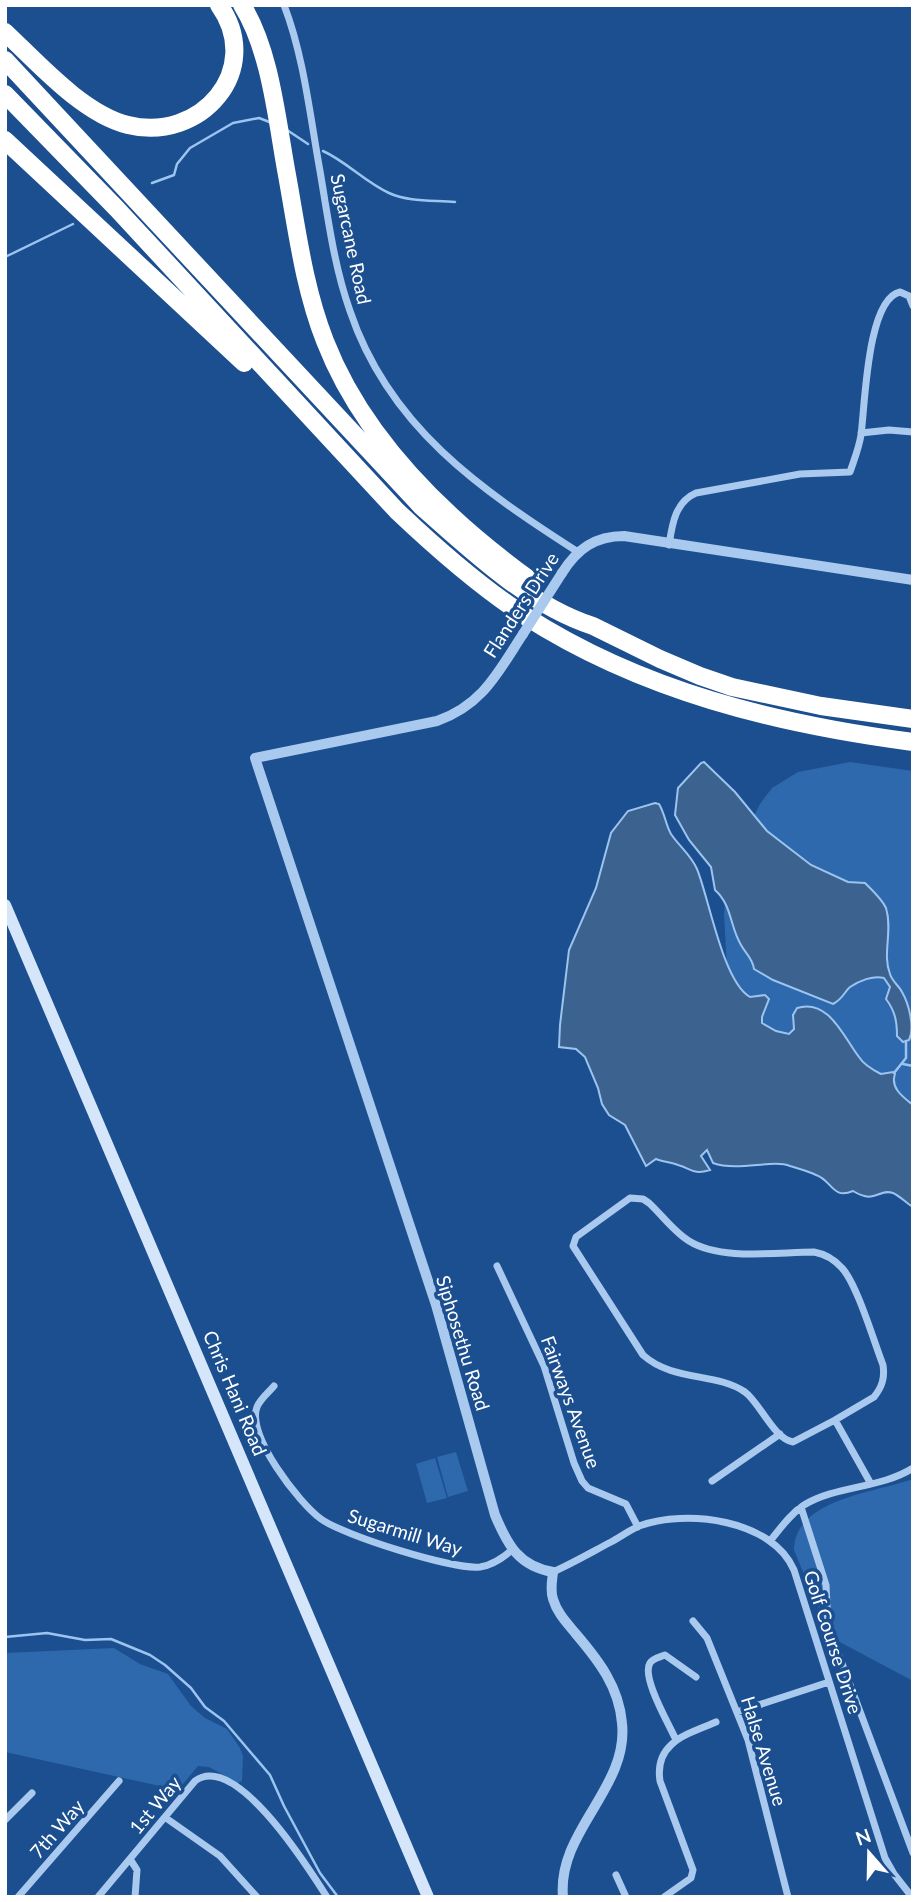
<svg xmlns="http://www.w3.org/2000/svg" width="918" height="1902" viewBox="0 0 918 1902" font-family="Lato,sans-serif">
<rect width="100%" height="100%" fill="#1b4f8f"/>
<path fill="#2e69ad" d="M 850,762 L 913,771 L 913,1202 L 729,1004 L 724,914 L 726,889 L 739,846 L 760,804 L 772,788 L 798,772 Z
M 456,1452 L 468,1491 L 448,1497 L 437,1457 Z
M 435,1458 L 447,1498 L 427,1503 L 416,1464 Z
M 913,1479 L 913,1681 L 836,1640 L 815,1601 L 794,1550 C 794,1499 877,1492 913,1479 Z
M 114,1648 L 140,1664 L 168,1674 L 191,1706 L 205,1718 L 227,1729 L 240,1748 L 243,1756 L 242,1781 L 238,1783 L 209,1767 L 198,1766 L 178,1790 L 5,1752 L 5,1653 Z"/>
<path fill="#3c6290" stroke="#9cc4f0" stroke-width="2" d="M 704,762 L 735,792 L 767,831 L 811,865 L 848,882 L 865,883 C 872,890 882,899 886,908 C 893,931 882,954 890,974 C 892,981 899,986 902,992 C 909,1004 915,1028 909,1040 L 903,1042 L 897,1036 C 897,1021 895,1011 886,999 L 890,987 L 884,978 C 873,975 859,981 850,987 C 844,992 844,998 833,1004 L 773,980 L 754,969 C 753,959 746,954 741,945 C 730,927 732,905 715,890 L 711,867 L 689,840 L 675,815 L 678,788 L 701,763 Z
M 655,803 L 659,804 C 665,814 666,826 671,834 C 679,846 691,855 697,869 C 709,898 723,982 750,997 L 765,995 L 769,999 L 762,1017 L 762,1023 L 776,1031 L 789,1034 L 794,1029 L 793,1015 L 797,1008 C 829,998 844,1038 859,1057 C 864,1065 873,1070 881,1074 L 893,1072 L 895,1074 C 890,1088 903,1097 913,1105 L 913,1207 C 906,1203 900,1196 893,1193 C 878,1188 876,1205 853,1191 C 832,1200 832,1180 816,1175 C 808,1171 799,1169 790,1166 C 773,1159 738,1172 713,1163 L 707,1150 L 701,1156 L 710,1170 C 693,1175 692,1169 678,1165 C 671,1162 663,1162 656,1159 L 646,1166 L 625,1125 L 609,1115 L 602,1104 L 598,1088 L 585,1057 L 576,1049 L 559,1047 L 560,1025 L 569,950 L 596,888 L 611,833 L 628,811 Z"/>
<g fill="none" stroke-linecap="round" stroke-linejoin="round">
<path stroke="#9cc4f0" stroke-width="2.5" d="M 287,130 L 308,144
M 323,151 C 347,162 365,182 389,193 C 408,202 434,200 455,202
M 152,183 L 174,175 L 177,164 L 190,148 L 233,123 L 259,118 L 272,123
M 5,257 L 73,224
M 903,1064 L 913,1066
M 894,1073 L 906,1058 L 906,1041
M 5,1637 L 47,1633 L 85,1640 L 111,1639 L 150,1655 L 165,1665 L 191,1688 L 205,1707 L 224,1721 L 270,1775 L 284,1806 L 320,1873 L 338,1897"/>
<path stroke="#a9c9ee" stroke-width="7" d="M 284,5 C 304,57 310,116 320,171 C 328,218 334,266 350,311 C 389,427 480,489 578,552
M 861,433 L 889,430 L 913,432
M 669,545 C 672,525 675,502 696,493 L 800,474 L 850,472 C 854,460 859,448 861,435 C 865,406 867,299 900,292 L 909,296 L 913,306
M 630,1198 L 643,1199 L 649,1203 C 662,1215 674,1232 689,1241 C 721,1261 778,1252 814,1252 C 825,1254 834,1259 842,1268 C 857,1284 874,1342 883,1365 C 885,1378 882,1387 874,1397 L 835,1420 L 793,1442 C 774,1439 760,1403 745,1392 C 716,1372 673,1382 643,1355 L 573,1246 L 576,1237 Z
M 497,1266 L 544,1366 L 574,1463 L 582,1481 L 588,1488 L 626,1504 L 638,1527
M 274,1386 C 269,1392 260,1399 257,1407 C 246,1435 299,1503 321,1519 C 343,1535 453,1570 480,1567 C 493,1565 503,1558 513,1549
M 835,1420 L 871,1484
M 712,1481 L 780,1434
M 801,1507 L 826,1585 L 828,1626 L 913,1853
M 770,1541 C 780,1529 790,1514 804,1505 C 837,1485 880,1489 913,1468
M 553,1572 C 573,1563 592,1552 611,1542 C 620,1537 630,1530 639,1526 C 686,1509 772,1519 794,1570 L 885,1858 L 894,1874 L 912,1897
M 693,1621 L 707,1638 L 748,1740 L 788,1897
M 737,1712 L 829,1682
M 676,1740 C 669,1724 641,1677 650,1663 C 653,1658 660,1657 665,1655 L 696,1677
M 166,1818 L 220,1856 L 257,1897
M 5,1820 L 32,1793
M 130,1859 L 137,1870 L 135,1897
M 616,1875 L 626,1897
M 18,1897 L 119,1781
M 98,1897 L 195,1781 C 236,1751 309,1869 327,1897
M 664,1897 L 691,1878 L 693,1870 L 660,1781 C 654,1742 688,1734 716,1722"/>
<path stroke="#a9c9ee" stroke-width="10" d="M 562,573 C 577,549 595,536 624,536 L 913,580
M 523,634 C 498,672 483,705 437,721 L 255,758 L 436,1305 L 495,1515 C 508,1546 519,1566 553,1572 C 552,1582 550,1590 553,1599 C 557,1613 567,1623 576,1634 C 599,1661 619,1687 622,1723 C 629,1788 557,1831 563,1897"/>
<path stroke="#d6e6fa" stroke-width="12" d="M 5,905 L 428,1897"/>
<path stroke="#fff" stroke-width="18" d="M 242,5 C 271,51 277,122 287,175 C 297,230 304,288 325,341 C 363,439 446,519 530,580
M 5,32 C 38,63 83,114 128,125 C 200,143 265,70 219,5
M 5,60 L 422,507 C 472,551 528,605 593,626 L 660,659 L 700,676 L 732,687 L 821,706 L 913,719
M 5,94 L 117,209 L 397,511 C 437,549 479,586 525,616 C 642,691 776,724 913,742
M 5,140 L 244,363"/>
<path stroke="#a9c9ee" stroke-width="10" d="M 523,634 L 562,573"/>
</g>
<g text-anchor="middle" stroke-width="7" stroke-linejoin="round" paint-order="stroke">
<g font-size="19" fill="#fff" stroke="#1b4f8f">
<text transform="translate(351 239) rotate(78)" y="7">Sugarcane Road</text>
<text transform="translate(521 605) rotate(-57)" y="7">Flanders Drive</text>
<text transform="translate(463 1343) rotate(73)" y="7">Siphosethu Road</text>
<text transform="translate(235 1393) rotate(67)" y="7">Chris Hani Road</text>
<text transform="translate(571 1402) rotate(70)" y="7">Fairways Avenue</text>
<text transform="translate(405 1532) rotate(17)" y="7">Sugarmill Way</text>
<text transform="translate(833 1642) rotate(72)" y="7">Golf Course Drive</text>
<text transform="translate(764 1751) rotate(73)" y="7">Halse Avenue</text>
<text transform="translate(155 1805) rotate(-50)" y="7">1st Way</text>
<text transform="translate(57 1829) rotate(-49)" y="7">7th Way</text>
</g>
</g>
<rect width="918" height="1902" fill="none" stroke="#ffffff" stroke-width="14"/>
<g transform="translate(869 1853) rotate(340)" stroke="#1b4f8f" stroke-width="5" paint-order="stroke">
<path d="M0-5L12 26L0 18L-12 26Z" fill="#ffffff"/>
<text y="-10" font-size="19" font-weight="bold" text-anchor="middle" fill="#ffffff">N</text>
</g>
</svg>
